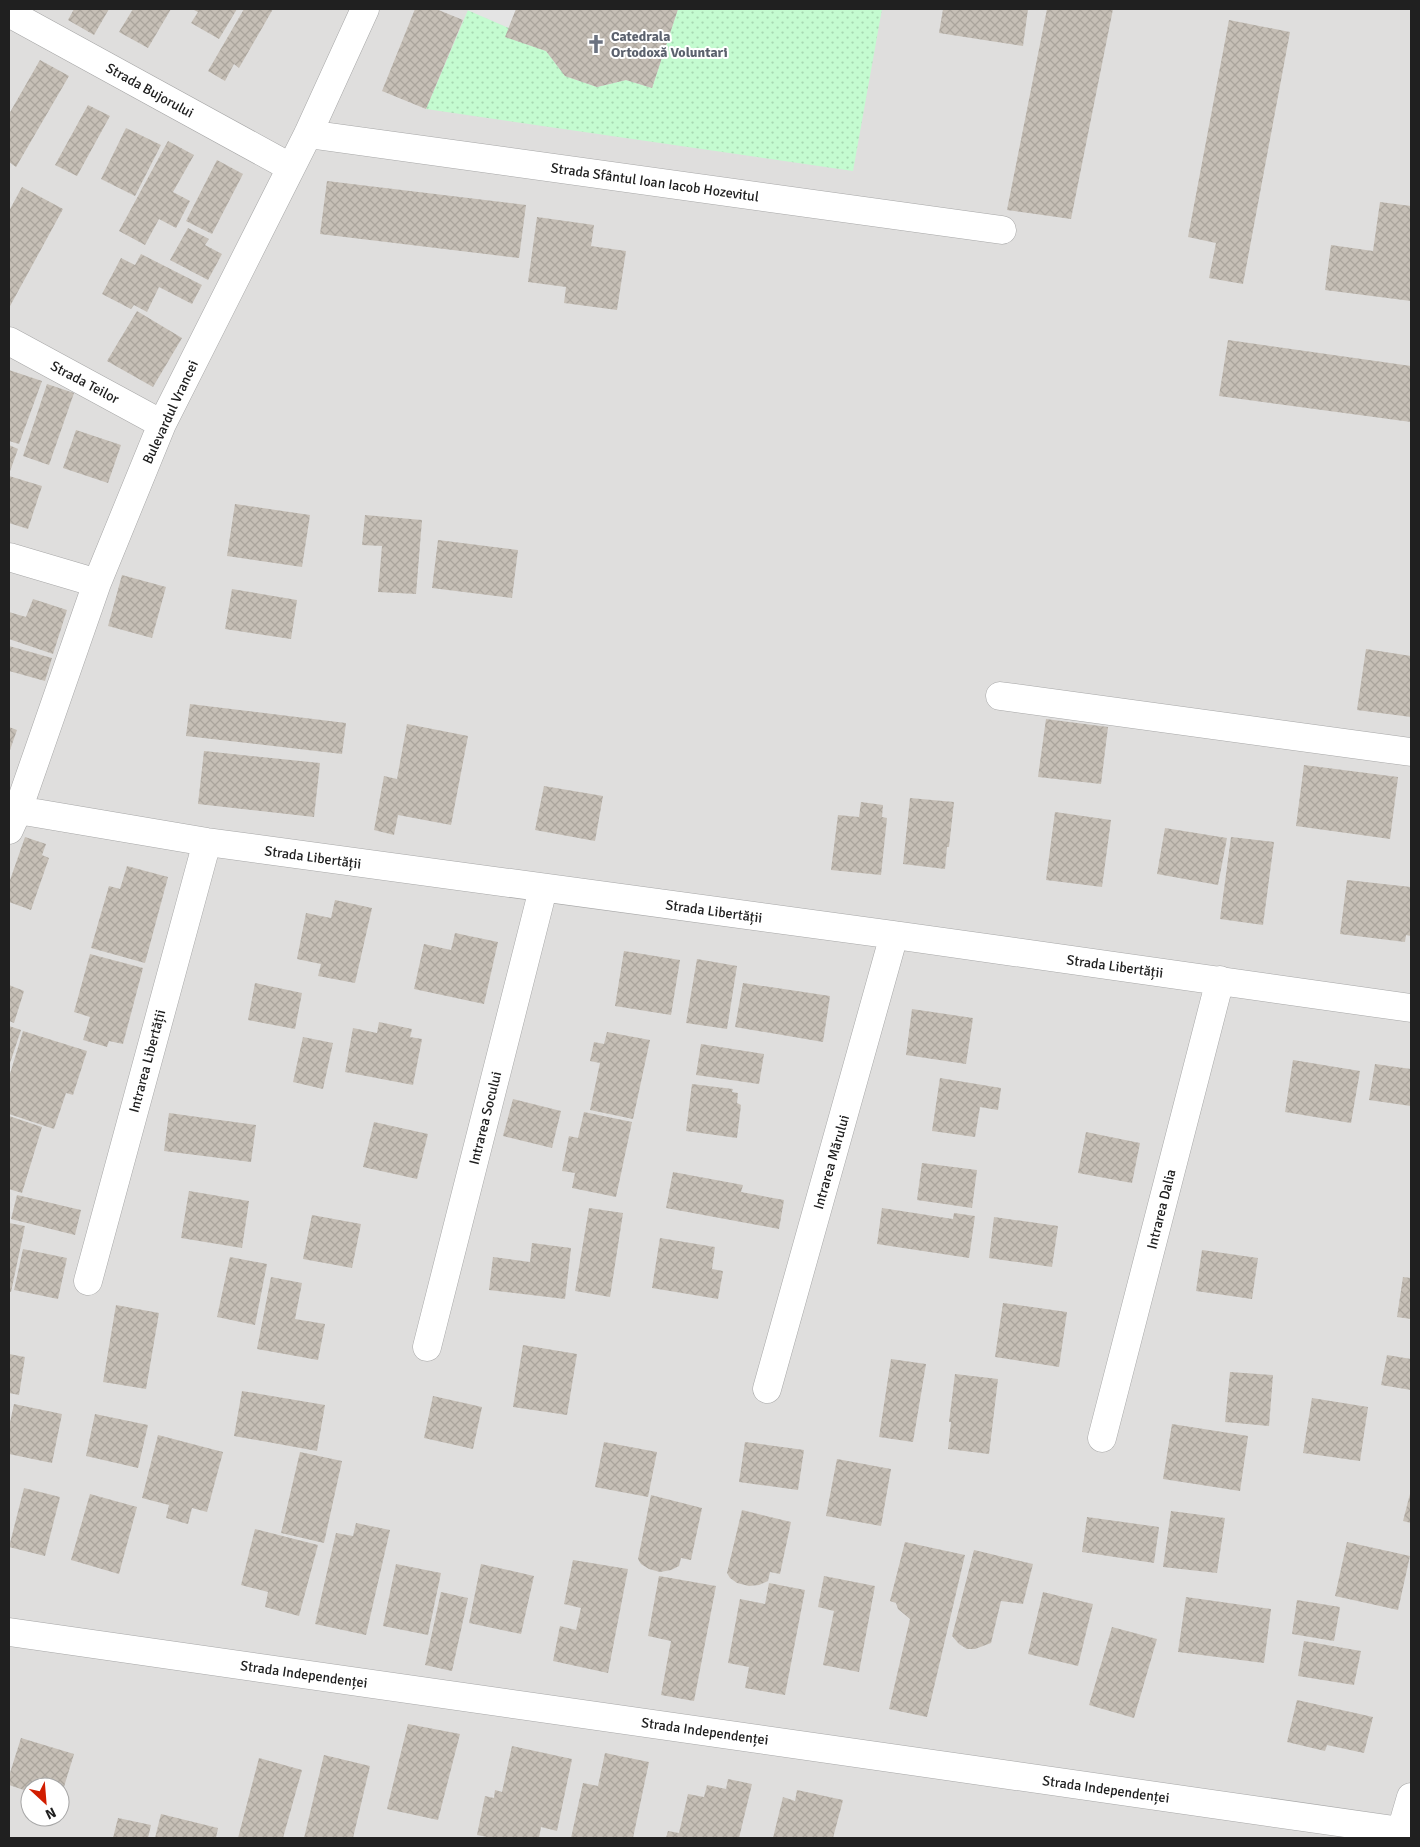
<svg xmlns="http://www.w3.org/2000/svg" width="1420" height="1847" viewBox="0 0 1420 1847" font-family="Signika,sans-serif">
<defs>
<pattern id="park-dots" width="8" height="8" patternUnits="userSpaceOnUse" patternTransform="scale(1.25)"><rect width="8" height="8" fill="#c4fbd0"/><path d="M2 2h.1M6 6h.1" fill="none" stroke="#a8d7b2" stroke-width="1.8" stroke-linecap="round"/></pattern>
<pattern id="building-cross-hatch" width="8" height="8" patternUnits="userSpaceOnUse" patternTransform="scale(1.25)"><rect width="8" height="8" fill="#c6bfb6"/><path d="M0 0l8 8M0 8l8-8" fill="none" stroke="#aaa49c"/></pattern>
</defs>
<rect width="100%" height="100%" fill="#f1efe7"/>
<path fill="#dfdedd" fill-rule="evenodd" d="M 9,9 L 1411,9 L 1411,1838 L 9,1838 ZM 30,1787 L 60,1787 L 60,1817 L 30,1817 Z"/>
<path fill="url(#park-dots)" d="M 678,9 L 882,9 L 853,171 L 426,109 L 468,10 L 509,28 L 506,37 L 546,51 L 565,76 L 597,87 L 626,80 L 652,88 Z"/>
<path fill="#e4e4e4" d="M 465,9 L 516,9 L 509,28 Z"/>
<path fill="url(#building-cross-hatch)" d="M 74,9 L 109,9 L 94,35 L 68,20 Z
M 133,9 L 171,9 L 148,48 L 119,32 Z
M 192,9 L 237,9 L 219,39 L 191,23 L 198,12 Z
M 244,9 L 273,9 L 239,68 L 234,64 L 225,81 L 208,71 Z
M 415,9 L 436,9 L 463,20 L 426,109 L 382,91 Z
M 516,9 L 678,9 L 652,88 L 626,80 L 597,87 L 565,76 L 546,51 L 505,37 Z
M 943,9 L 1028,9 L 1023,46 L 939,33 Z
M 1047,9 L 1113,9 L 1071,219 L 1007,210 Z
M 1229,20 L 1290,32 L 1243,284 L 1209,278 L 1216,243 L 1188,237 Z
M 40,60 L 69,76 L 16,167 L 9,162 L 9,114 Z
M 88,105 L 110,116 L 77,176 L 55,165 Z
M 126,128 L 161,145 L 135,196 L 101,179 Z
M 168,141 L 194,155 L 173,192 L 190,201 L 176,228 L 159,219 L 145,245 L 119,231 Z
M 217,160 L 243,174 L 212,234 L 186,221 Z
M 327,181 L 526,205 L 519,258 L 320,234 Z
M 22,187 L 63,209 L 9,308 L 9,211 Z
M 1380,202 L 1411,206 L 1411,301 L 1325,290 L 1331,245 L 1373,251 Z
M 537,217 L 594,225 L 591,246 L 626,251 L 617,310 L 564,303 L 566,287 L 528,282 Z
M 188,228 L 209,239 L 205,245 L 222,254 L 208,280 L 170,260 Z
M 141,254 L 202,285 L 192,304 L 159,287 L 147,312 L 134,305 L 131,309 L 102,294 L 121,258 L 135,265 Z
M 137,311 L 182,338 L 153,387 L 107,361 Z
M 1228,340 L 1411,366 L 1411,422 L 1219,396 Z
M 9,370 L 42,381 L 19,444 L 9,441 Z
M 47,384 L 74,393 L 49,465 L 23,456 Z
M 76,430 L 121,445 L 108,483 L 63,468 Z
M 9,445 L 18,449 L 9,474 Z
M 9,476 L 42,486 L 28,529 L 9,523 Z
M 235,504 L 310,515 L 302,567 L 227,556 Z
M 365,515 L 422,520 L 416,594 L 378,592 L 382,546 L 362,545 Z
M 438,540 L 518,550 L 512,598 L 432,588 Z
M 122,575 L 166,587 L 152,638 L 108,626 Z
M 232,589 L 297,600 L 291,639 L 225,629 Z
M 33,599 L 67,610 L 53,654 L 9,639 L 9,612 L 26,617 Z
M 9,646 L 52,658 L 45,681 L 9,671 Z
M 1366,649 L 1411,656 L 1411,717 L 1357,710 Z
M 190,704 L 346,723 L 342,754 L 186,736 Z
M 1046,719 L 1108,727 L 1101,784 L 1038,777 Z
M 407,724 L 468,736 L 451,825 L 398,815 L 394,835 L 374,830 L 384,776 L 397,779 Z
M 9,727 L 17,730 L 9,753 Z
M 204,751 L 320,763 L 314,817 L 198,804 Z
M 1304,765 L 1398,777 L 1390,839 L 1296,826 Z
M 544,786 L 603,796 L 595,841 L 535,830 Z
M 910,798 L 954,802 L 949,847 L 947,847 L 945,869 L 903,864 Z
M 861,802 L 883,805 L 882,817 L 887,818 L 881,875 L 831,870 L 838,815 L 859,817 Z
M 1055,812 L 1111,820 L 1102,887 L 1046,880 Z
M 1165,828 L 1227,838 L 1218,885 L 1157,874 Z
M 25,837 L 46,844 L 42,855 L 49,858 L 31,910 L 9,902 L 9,883 Z
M 1231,837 L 1274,842 L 1263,925 L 1220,919 Z
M 127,866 L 168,877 L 145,963 L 91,948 L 109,886 L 120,889 Z
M 1347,880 L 1411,887 L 1411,936 L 1406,935 L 1405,942 L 1340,934 Z
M 335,900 L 372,908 L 355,983 L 318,976 L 321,964 L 297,959 L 306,913 L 331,918 Z
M 455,933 L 498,942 L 484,1004 L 414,989 L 424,944 L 451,950 Z
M 624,951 L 680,960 L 671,1015 L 615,1006 Z
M 90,954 L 143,968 L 123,1044 L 109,1041 L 107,1047 L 83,1040 L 90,1017 L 74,1012 Z
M 697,959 L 737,966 L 727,1029 L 686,1023 Z
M 255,983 L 302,993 L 295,1029 L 248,1020 Z
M 743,983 L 830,996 L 823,1042 L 735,1027 Z
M 9,985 L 24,991 L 14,1023 L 9,1021 Z
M 912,1009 L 973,1018 L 966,1064 L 906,1055 Z
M 379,1022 L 412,1029 L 410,1037 L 422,1039 L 413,1085 L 345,1072 L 353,1028 L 377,1033 Z
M 9,1026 L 21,1030 L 9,1066 Z
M 23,1031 L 87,1051 L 73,1095 L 66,1093 L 54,1129 L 9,1114 L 9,1077 Z
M 607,1032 L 650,1040 L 633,1119 L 590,1110 L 600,1063 L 590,1061 L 594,1042 L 604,1044 Z
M 303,1037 L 333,1043 L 323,1089 L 293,1082 Z
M 701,1044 L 764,1054 L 759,1084 L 696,1075 Z
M 1293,1060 L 1360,1071 L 1351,1123 L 1285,1112 Z
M 1375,1064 L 1411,1069 L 1411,1106 L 1369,1100 Z
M 940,1078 L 1001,1088 L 998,1110 L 980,1107 L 975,1137 L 932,1131 Z
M 692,1084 L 733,1089 L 732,1092 L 738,1093 L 737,1103 L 741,1105 L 737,1138 L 686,1131 Z
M 513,1099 L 561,1111 L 552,1148 L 503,1136 Z
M 584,1112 L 632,1122 L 616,1197 L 572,1188 L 575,1173 L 562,1171 L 569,1136 L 578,1138 Z
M 169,1113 L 256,1125 L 251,1162 L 164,1151 Z
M 9,1116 L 42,1127 L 22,1193 L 9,1189 Z
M 374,1122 L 428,1134 L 417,1179 L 363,1167 Z
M 1086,1132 L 1140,1143 L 1132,1183 L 1078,1173 Z
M 922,1163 L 977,1170 L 972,1208 L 917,1200 Z
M 673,1172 L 743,1185 L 741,1192 L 784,1200 L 779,1229 L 666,1208 Z
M 189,1191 L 249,1201 L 242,1248 L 181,1238 Z
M 17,1195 L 81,1210 L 75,1235 L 11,1219 Z
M 589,1208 L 623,1213 L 610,1297 L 575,1291 Z
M 882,1208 L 953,1219 L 954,1213 L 975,1216 L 969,1258 L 877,1244 Z
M 312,1215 L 361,1224 L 352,1268 L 303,1259 Z
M 994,1217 L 1058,1226 L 1052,1267 L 989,1258 Z
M 9,1223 L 25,1226 L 11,1292 L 9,1292 Z
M 660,1238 L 715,1247 L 712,1269 L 723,1271 L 718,1299 L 652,1288 Z
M 532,1243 L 571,1248 L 565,1299 L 489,1290 L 493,1257 L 530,1262 Z
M 23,1249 L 67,1258 L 58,1299 L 14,1290 Z
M 1202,1250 L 1258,1258 L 1252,1299 L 1196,1291 Z
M 230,1257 L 267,1264 L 255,1325 L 217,1317 Z
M 271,1277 L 302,1283 L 295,1319 L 325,1324 L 318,1360 L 257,1349 Z
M 1403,1277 L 1411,1278 L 1411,1319 L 1397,1317 Z
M 1003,1303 L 1067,1312 L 1059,1367 L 995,1357 Z
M 116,1305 L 159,1313 L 146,1389 L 103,1382 Z
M 523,1345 L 577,1354 L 567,1415 L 513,1407 Z
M 9,1354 L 25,1357 L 19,1395 L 9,1393 Z
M 1387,1355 L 1411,1359 L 1411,1390 L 1381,1385 Z
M 891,1359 L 926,1364 L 913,1442 L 879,1437 Z
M 1230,1372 L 1273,1375 L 1269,1426 L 1225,1422 Z
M 955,1374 L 998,1379 L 989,1454 L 948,1449 L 951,1422 L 949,1422 Z
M 242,1391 L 325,1405 L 317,1451 L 234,1436 Z
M 433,1396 L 482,1407 L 473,1449 L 424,1438 Z
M 1312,1398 L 1368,1407 L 1360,1461 L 1303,1453 Z
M 14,1404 L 62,1414 L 52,1463 L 9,1454 L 9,1427 Z
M 95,1414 L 148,1425 L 138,1468 L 86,1456 Z
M 1172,1424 L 1248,1436 L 1240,1491 L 1163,1479 Z
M 158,1435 L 223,1452 L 207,1512 L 192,1508 L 188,1524 L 166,1518 L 169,1505 L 142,1498 Z
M 604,1442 L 657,1452 L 648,1497 L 595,1487 Z
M 745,1442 L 804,1450 L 798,1490 L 739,1482 Z
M 300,1452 L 342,1461 L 324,1543 L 281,1533 Z
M 837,1459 L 891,1469 L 881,1526 L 826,1516 Z
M 24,1488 L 60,1497 L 45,1556 L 9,1547 Z
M 1411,1490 L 1411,1523 L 1403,1521 Z
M 90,1494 L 137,1507 L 119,1574 L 71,1560 Z
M 651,1495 L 702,1508 L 691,1560 L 681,1558 L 679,1566 L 671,1570 L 660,1572 L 649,1569 L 641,1564 L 638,1559 Z
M 742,1510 L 791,1522 L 780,1574 L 770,1572 L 768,1581 L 759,1585 L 749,1586 L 737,1583 L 730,1578 L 727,1573 Z
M 1171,1511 L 1225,1518 L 1217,1573 L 1163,1567 Z
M 1087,1517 L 1159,1527 L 1154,1563 L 1082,1552 Z
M 356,1523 L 390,1530 L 366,1635 L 315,1624 L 336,1533 L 353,1536 Z
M 255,1529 L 318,1545 L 299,1616 L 265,1607 L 268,1592 L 241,1585 Z
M 905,1542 L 965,1555 L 927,1717 L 889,1709 L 910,1619 L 898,1609 L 896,1603 L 890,1601 Z
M 1347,1542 L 1410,1556 L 1398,1610 L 1335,1596 Z
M 974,1550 L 1033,1564 L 1023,1604 L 1001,1601 L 991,1643 L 975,1649 L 967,1649 L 959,1644 L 952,1636 Z
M 573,1560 L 628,1569 L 608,1673 L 553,1661 L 560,1626 L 576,1630 L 581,1608 L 564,1604 Z
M 396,1564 L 441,1573 L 428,1635 L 383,1626 Z
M 481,1564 L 534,1576 L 521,1634 L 469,1623 Z
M 659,1576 L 716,1586 L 694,1701 L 661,1695 L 671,1641 L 648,1636 Z
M 824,1576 L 875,1586 L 859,1672 L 823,1665 L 834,1611 L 818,1607 Z
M 769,1583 L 805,1590 L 785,1695 L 745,1688 L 749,1667 L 728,1663 L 740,1599 L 765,1604 Z
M 441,1592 L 468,1598 L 452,1671 L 425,1665 Z
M 1043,1592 L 1093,1604 L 1078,1666 L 1028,1654 Z
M 1186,1597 L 1271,1609 L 1264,1663 L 1178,1652 Z
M 1297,1600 L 1340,1607 L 1334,1641 L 1292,1634 Z
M 1112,1627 L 1157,1639 L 1134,1718 L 1089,1705 Z
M 1304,1641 L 1361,1651 L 1354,1685 L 1298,1676 Z
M 1297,1700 L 1373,1717 L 1364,1753 L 1327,1745 L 1325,1751 L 1287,1742 Z
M 408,1724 L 460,1734 L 438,1820 L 387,1809 Z
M 21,1738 L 74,1754 L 60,1800 L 60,1787 L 30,1787 L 30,1792 L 9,1785 L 9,1776 Z
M 512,1746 L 572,1759 L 557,1831 L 541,1827 L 539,1838 L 492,1838 L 477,1835 L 485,1796 L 494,1798 L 495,1790 L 502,1792 Z
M 605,1753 L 649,1762 L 633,1838 L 571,1838 L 583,1783 L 598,1786 Z
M 324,1755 L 370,1766 L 353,1838 L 304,1838 Z
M 259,1758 L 302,1770 L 283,1838 L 238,1838 Z
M 728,1779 L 752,1784 L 739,1838 L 666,1838 L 668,1831 L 679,1833 L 688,1794 L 704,1797 L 707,1785 L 726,1789 Z
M 797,1790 L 843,1800 L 833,1838 L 773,1838 L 783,1797 L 795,1801 Z
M 161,1814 L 218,1828 L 216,1838 L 155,1838 Z
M 118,1818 L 151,1825 L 148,1838 L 113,1838 Z"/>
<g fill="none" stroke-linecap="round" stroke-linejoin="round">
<g stroke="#a7a7a7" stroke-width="29">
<path id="minor" d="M 9,13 L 290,167
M 308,134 L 1002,230
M 9,341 L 162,424
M 9,557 L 97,583
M 1000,696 L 1411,752
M 18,810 L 207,842 L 894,935 L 1411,1008
M 9,830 L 18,810 L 97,583 L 162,424 L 308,134 L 365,9
M 88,1281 L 207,842
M 427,1347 L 543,889
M 767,1389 L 894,935
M 1102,1438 L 1220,980
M 9,1632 L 1401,1831
M 1399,1838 L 1411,1797"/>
</g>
<use href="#minor" stroke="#fff" stroke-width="28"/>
</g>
<defs>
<g id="church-bare" transform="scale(1.5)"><path d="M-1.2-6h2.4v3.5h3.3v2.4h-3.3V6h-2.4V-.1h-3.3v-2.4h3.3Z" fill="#6b7280" stroke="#fff" stroke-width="2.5" paint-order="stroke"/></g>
</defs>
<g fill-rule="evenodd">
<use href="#church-bare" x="596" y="44"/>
</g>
<g text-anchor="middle" stroke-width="4" stroke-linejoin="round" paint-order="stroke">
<g font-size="14" font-weight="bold" fill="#5b616d" stroke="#fff" text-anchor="start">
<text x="611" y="41">Catedrala<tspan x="611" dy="16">Ortodoxă Voluntari</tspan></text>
</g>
<g font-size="14" fill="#202020" stroke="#fff">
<text transform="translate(150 90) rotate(29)" y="5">Strada Bujorului</text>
<text transform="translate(655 182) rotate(8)" y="5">Strada Sfântul Ioan Iacob Hozevitul</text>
<text transform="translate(85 382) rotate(28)" y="5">Strada Teilor</text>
<text transform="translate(170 412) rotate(-65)" y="5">Bulevardul Vrancei</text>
<text transform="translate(313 857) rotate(8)" y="5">Strada Libertății</text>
<text transform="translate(714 911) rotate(8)" y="5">Strada Libertății</text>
<text transform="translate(1115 966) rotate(8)" y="5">Strada Libertății</text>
<text transform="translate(147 1061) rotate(-75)" y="5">Intrarea Libertății</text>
<text transform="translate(485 1118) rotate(-76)" y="5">Intrarea Socului</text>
<text transform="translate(831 1162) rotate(-74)" y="5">Intrarea Mărului</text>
<text transform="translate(1161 1209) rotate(-76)" y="5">Intrarea Dalia</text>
<text transform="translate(304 1674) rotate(8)" y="5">Strada Independenței</text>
<text transform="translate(705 1731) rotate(8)" y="5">Strada Independenței</text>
<text transform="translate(1106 1789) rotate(8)" y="5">Strada Independenței</text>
</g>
</g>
<rect width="1420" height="1847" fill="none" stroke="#202020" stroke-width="20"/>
<g transform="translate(45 1802) rotate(154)"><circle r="24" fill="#ffffff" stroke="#a6a6a6"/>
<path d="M0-4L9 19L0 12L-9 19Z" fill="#d11d00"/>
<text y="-8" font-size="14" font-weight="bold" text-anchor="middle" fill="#202020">N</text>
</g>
</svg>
